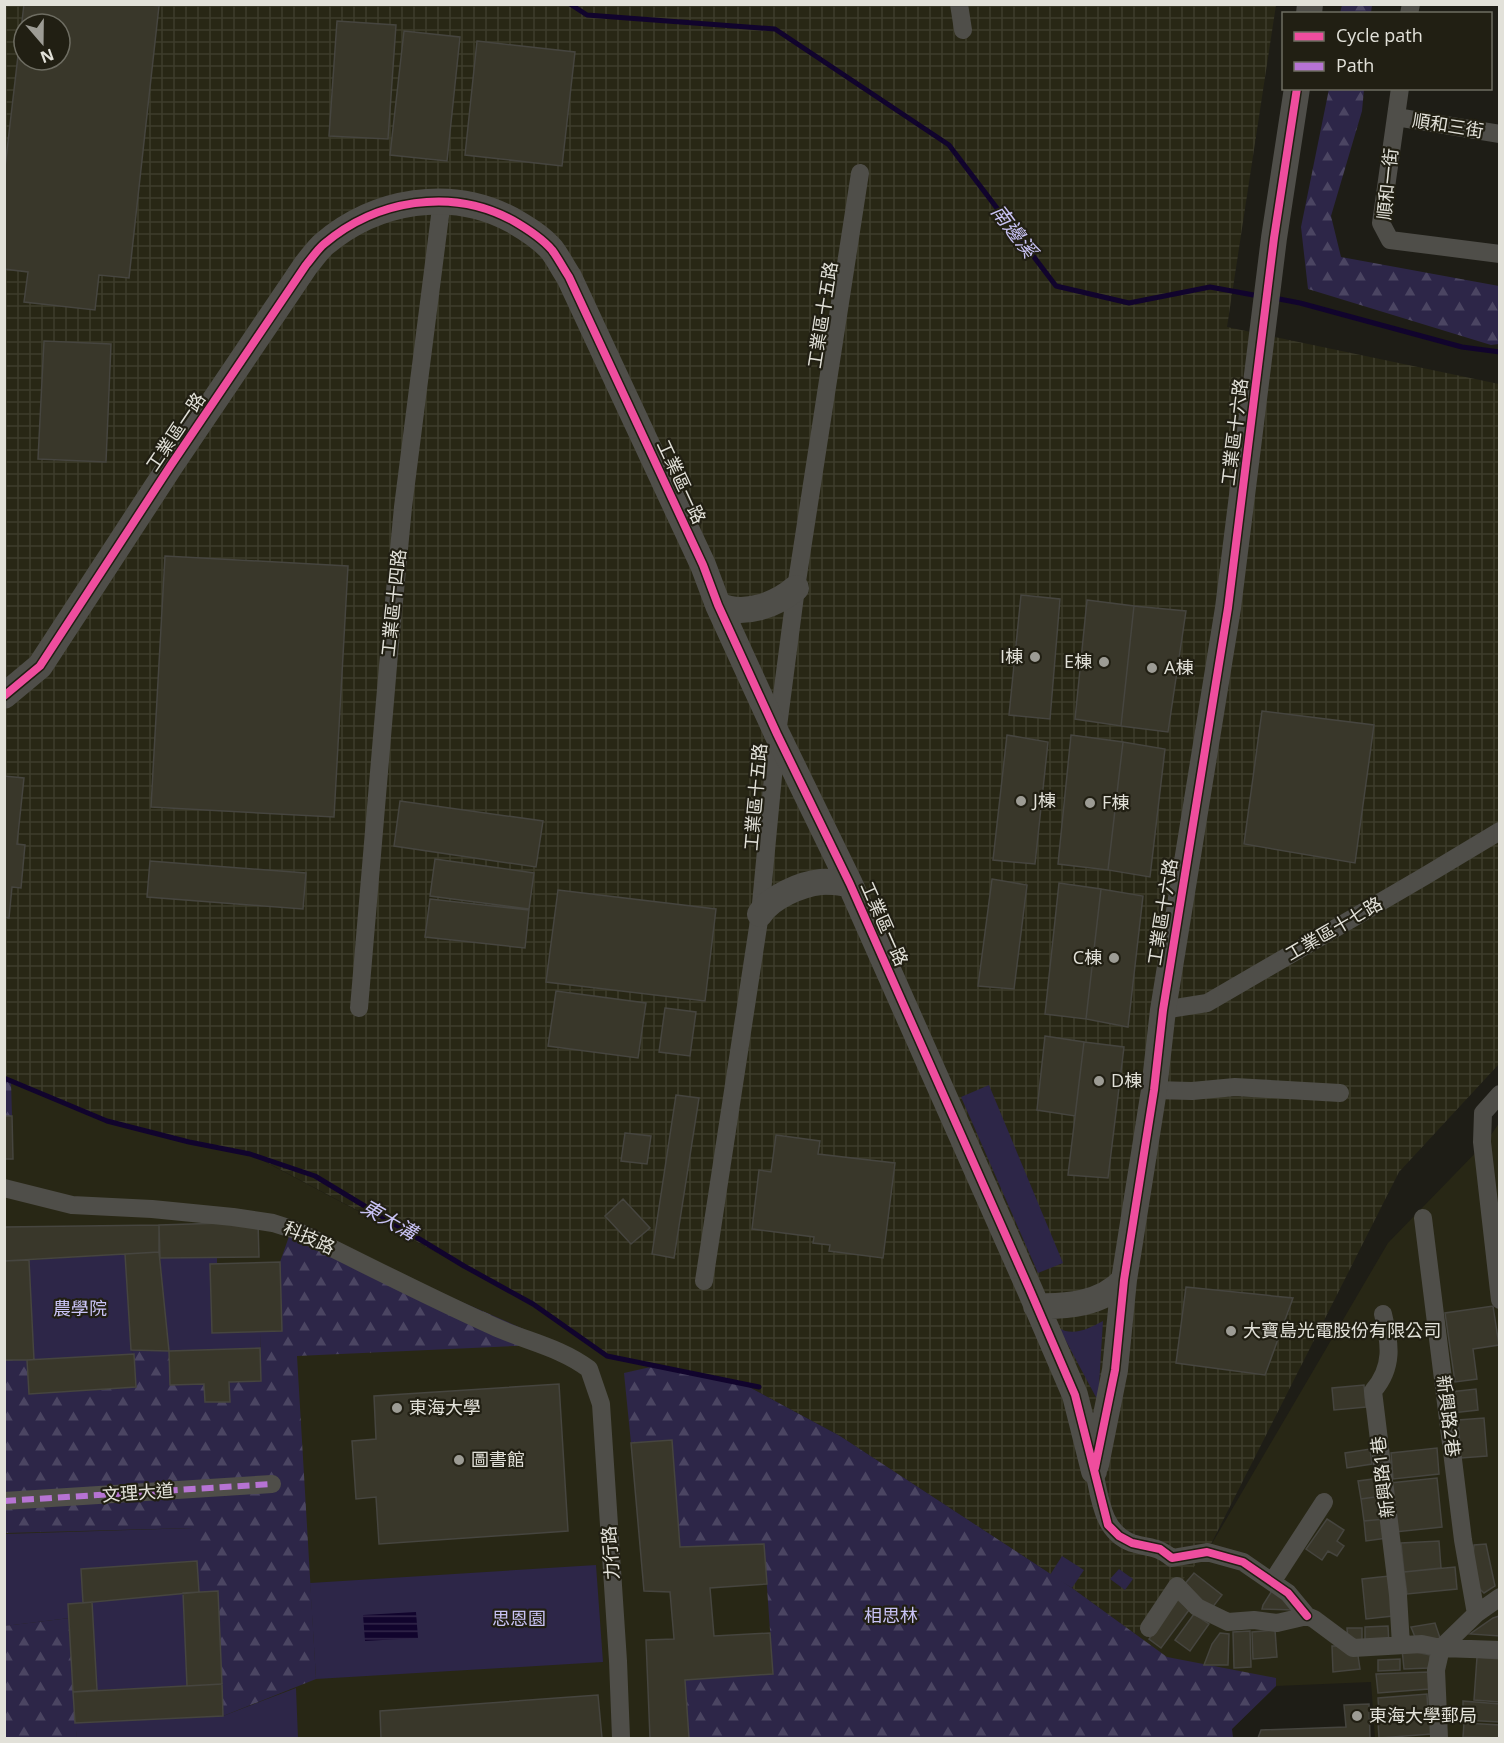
<svg xmlns="http://www.w3.org/2000/svg" width="1504" height="1743" viewBox="0 0 1504 1743" font-family="'Open Sans','Noto Sans TC',sans-serif">
<defs>
<pattern id="industrial-grid" width="8" height="8" patternUnits="userSpaceOnUse" patternTransform="scale(1.5)"><rect width="8" height="8" fill="#282715"/><path d="M0 4h8M4 0v8" fill="none" stroke="#3d3c2b"/></pattern>
<pattern id="forest-firs" width="22" height="20" patternUnits="userSpaceOnUse" patternTransform="scale(1.5)"><rect width="22" height="20" fill="#2d2648"/><path d="M5 1l3.5 6h-7zM16 11l3.5 6h-7z" fill="#4b4562"/></pattern>
<pattern id="water-rules" width="6" height="5" patternUnits="userSpaceOnUse" patternTransform="scale(1.5)"><rect width="6" height="5" fill="#11042d"/><path d="M0 2.5h6" fill="none" stroke="#33284b"/></pattern>
</defs>
<rect width="100%" height="100%" fill="#1e1d16"/>
<path fill="#282715" d="M 4,1078 L 107,1122 L 189,1142 L 250,1154 L 534,1304 L 607,1356 L 655,1366 L 840,1436 L 1072,1588 L 1134,1633 L 1207,1552 L 1388,1243 L 1487,1141 L 1499,1123 L 1499,1738 L 1375,1738 L 1371,1682 L 1276,1686 L 1232,1729 L 1233,1738 L 5,1738 Z"/>
<path fill="url(#industrial-grid)" fill-rule="evenodd" d="M 5,5 L 1276,5 L 1227,327 L 1499,384 L 1499,1064 L 1399,1172 L 1207,1552 L 1177,1586 L 1149,1628 L 1134,1633 L 1072,1588 L 840,1436 L 738,1381 L 655,1366 L 607,1356 L 534,1304 L 251,1154 L 189,1142 L 107,1121 L 5,1078 ZM 24,24 L 60,24 L 60,60 L 24,60 Z"/>
<path fill="#2d2648" d="M 989,1085 L 1063,1263 L 1038,1273 L 961,1097 Z
M 125,1254 L 131,1350 L 134,1354 L 34,1360 L 29,1260 Z
M 217,1257 L 217,1264 L 260,1332 L 260,1348 L 169,1351 L 160,1258 Z
M 1103,1321 L 1098,1401 L 1059,1328 C 1073,1337 1090,1328 1103,1321 Z
M 193,1528 L 197,1561 L 81,1569 L 83,1603 L 69,1604 L 70,1618 L 5,1626 L 4,1534 Z
M 1062,1556 L 1084,1570 L 1072,1588 L 1050,1575 Z
M 596,1565 L 603,1662 L 316,1679 L 310,1583 Z
M 1119,1569 L 1133,1579 L 1125,1590 L 1110,1579 Z
M 183,1593 L 187,1686 L 97,1690 L 92,1602 Z
M 296,1688 L 298,1738 L 77,1738 L 75,1723 L 223,1716 Z"/>
<path fill="url(#forest-firs)" d="M 1342,5 L 1372,5 L 1371,13 L 1340,13 Z
M 1329,89 L 1364,89 L 1362,111 L 1331,216 L 1341,257 L 1499,286 L 1499,344 L 1491,345 L 1308,289 L 1301,227 Z
M 5,1078 L 11,1081 L 12,1116 L 5,1116 Z
M 293,1225 L 441,1293 L 558,1344 L 297,1356 L 316,1679 L 223,1716 L 218,1592 L 199,1592 L 192,1528 L 5,1533 L 5,1360 L 28,1359 L 29,1394 L 136,1387 L 134,1354 L 131,1350 L 169,1351 L 170,1385 L 204,1384 L 205,1402 L 230,1402 L 229,1382 L 261,1381 L 260,1332 L 282,1331 L 280,1262 Z
M 655,1366 L 738,1381 L 840,1436 L 1072,1588 L 1167,1657 L 1276,1678 L 1276,1686 L 1232,1729 L 1233,1738 L 689,1738 L 685,1680 L 773,1674 L 764,1544 L 680,1547 L 672,1440 L 631,1443 L 624,1373 Z
M 70,1618 L 77,1738 L 5,1738 L 4,1626 Z"/>
<path fill="url(#water-rules)" d="M 416,1612 L 418,1638 L 365,1641 L 363,1615 Z"/>
<g fill="none" stroke-linecap="round" stroke-linejoin="round">
<path stroke="#11042d" stroke-width="5" d="M 570,4 L 587,15 L 775,29 L 949,145 L 1056,286 L 1129,303 L 1210,287 L 1259,296
M 1274,298 L 1300,303 L 1462,347 L 1500,352
M 4,1078 L 107,1121 L 189,1142 L 250,1154 L 315,1176 L 464,1266 L 533,1304 L 607,1356 L 759,1387"/>
</g>
<path fill="#39372a" stroke="#46453f" stroke-width="1.5" fill-rule="evenodd" d="M 24,4 L 141,4 L 159,6 L 129,278 L 99,275 L 95,310 L 24,302 L 28,272 L 4,269 L 4,176 ZM 24,24 L 60,24 L 60,60 L 24,60 Z
M 337,21 L 396,25 L 388,139 L 329,136 Z
M 404,31 L 460,37 L 447,161 L 390,155 Z
M 477,41 L 575,52 L 562,166 L 465,155 Z
M 44,341 L 111,344 L 106,462 L 38,459 Z
M 165,556 L 348,566 L 334,817 L 151,807 Z
M 1021,595 L 1060,599 L 1050,719 L 1009,715 Z
M 1087,600 L 1134,606 L 1121,726 L 1075,719 Z
M 1134,606 L 1186,611 L 1168,732 L 1121,726 Z
M 1262,711 L 1374,725 L 1355,863 L 1244,844 Z
M 1007,735 L 1048,742 L 1035,864 L 993,860 Z
M 1071,735 L 1123,742 L 1108,870 L 1058,864 Z
M 1123,742 L 1165,749 L 1150,877 L 1108,870 Z
M 4,776 L 24,778 L 17,844 L 25,845 L 21,888 L 12,887 L 9,918 L 4,917 Z
M 400,801 L 543,821 L 536,867 L 394,846 Z
M 435,859 L 534,873 L 529,909 L 430,896 Z
M 150,861 L 306,873 L 303,909 L 147,897 Z
M 992,879 L 1027,885 L 1014,989 L 978,986 Z
M 1059,883 L 1101,889 L 1086,1019 L 1045,1014 Z
M 1101,889 L 1143,896 L 1128,1027 L 1086,1019 Z
M 558,890 L 716,909 L 705,1001 L 546,982 Z
M 430,899 L 529,910 L 525,948 L 425,937 Z
M 556,991 L 646,1003 L 638,1058 L 548,1046 Z
M 665,1008 L 696,1012 L 690,1056 L 659,1052 Z
M 1045,1036 L 1084,1042 L 1075,1116 L 1037,1110 Z
M 1084,1042 L 1124,1047 L 1108,1178 L 1068,1175 Z
M 676,1095 L 699,1098 L 674,1258 L 652,1254 Z
M 4,1116 L 12,1116 L 13,1159 L 4,1159 Z
M 625,1133 L 651,1136 L 647,1164 L 621,1161 Z
M 776,1135 L 820,1141 L 818,1154 L 895,1163 L 883,1258 L 829,1251 L 830,1245 L 813,1243 L 814,1237 L 752,1229 L 759,1170 L 771,1172 Z
M 623,1199 L 650,1228 L 631,1244 L 605,1216 Z
M 258,1222 L 259,1257 L 160,1258 L 159,1225 Z
M 159,1225 L 159,1252 L 4,1261 L 4,1227 Z
M 159,1252 L 169,1351 L 131,1350 L 125,1254 Z
M 29,1260 L 34,1360 L 4,1360 L 4,1261 Z
M 280,1262 L 282,1331 L 212,1333 L 210,1264 Z
M 1186,1287 L 1293,1298 L 1265,1375 L 1176,1363 Z
M 1493,1306 L 1499,1345 L 1473,1349 L 1477,1379 L 1455,1382 L 1445,1313 Z
M 260,1348 L 261,1381 L 229,1382 L 230,1402 L 205,1402 L 204,1384 L 170,1385 L 169,1351 Z
M 134,1354 L 136,1387 L 29,1394 L 27,1360 Z
M 559,1384 L 568,1531 L 379,1544 L 376,1497 L 356,1499 L 352,1441 L 376,1439 L 374,1396 Z
M 1364,1385 L 1366,1407 L 1334,1410 L 1332,1388 Z
M 1476,1389 L 1478,1410 L 1452,1413 L 1450,1392 Z
M 1484,1418 L 1487,1456 L 1461,1458 L 1458,1420 Z
M 672,1440 L 680,1547 L 764,1544 L 767,1584 L 710,1588 L 714,1636 L 770,1633 L 773,1674 L 685,1680 L 689,1738 L 650,1738 L 646,1640 L 674,1639 L 670,1592 L 644,1591 L 631,1443 Z
M 1437,1448 L 1439,1474 L 1393,1479 L 1391,1453 Z
M 1370,1449 L 1372,1464 L 1347,1468 L 1345,1453 Z
M 1380,1478 L 1382,1496 L 1361,1499 L 1358,1481 Z
M 1437,1478 L 1442,1527 L 1395,1532 L 1390,1483 Z
M 1382,1496 L 1385,1519 L 1364,1521 L 1361,1499 Z
M 1327,1519 L 1344,1530 L 1337,1541 L 1344,1546 L 1337,1556 L 1328,1551 L 1322,1560 L 1306,1549 Z
M 1385,1519 L 1387,1538 L 1366,1541 L 1364,1521 Z
M 1439,1541 L 1441,1568 L 1404,1572 L 1401,1543 Z
M 1486,1544 L 1495,1586 L 1484,1593 L 1471,1581 L 1474,1545 Z
M 197,1561 L 199,1592 L 83,1603 L 81,1569 Z
M 1455,1567 L 1457,1589 L 1407,1594 L 1404,1572 Z
M 1194,1573 L 1222,1595 L 1212,1608 L 1183,1586 Z
M 1389,1576 L 1393,1616 L 1366,1619 L 1362,1579 Z
M 1273,1589 L 1294,1610 L 1262,1609 L 1263,1605 Z
M 218,1591 L 222,1684 L 187,1686 L 183,1593 Z
M 1177,1599 L 1189,1610 L 1161,1648 L 1149,1639 Z
M 92,1602 L 97,1690 L 73,1692 L 68,1604 Z
M 1194,1614 L 1209,1624 L 1190,1651 L 1175,1640 Z
M 1499,1616 L 1500,1636 L 1470,1634 L 1493,1618 Z
M 1435,1623 L 1441,1641 L 1417,1642 L 1411,1627 Z
M 1388,1626 L 1389,1645 L 1365,1646 L 1365,1627 Z
M 1347,1628 L 1362,1628 L 1362,1646 L 1348,1643 Z
M 1275,1630 L 1277,1657 L 1253,1659 L 1252,1632 Z
M 1250,1631 L 1251,1667 L 1234,1668 L 1233,1632 Z
M 1220,1633 L 1229,1634 L 1228,1665 L 1204,1665 L 1212,1644 Z
M 1332,1646 L 1346,1646 L 1357,1649 L 1360,1669 L 1333,1672 Z
M 1402,1649 L 1430,1655 L 1429,1668 L 1404,1669 Z
M 1477,1657 L 1500,1659 L 1500,1702 L 1474,1700 Z
M 1400,1659 L 1400,1670 L 1378,1671 L 1378,1660 Z
M 1428,1672 L 1429,1689 L 1378,1693 L 1376,1674 Z
M 222,1684 L 223,1716 L 75,1723 L 73,1692 Z
M 1427,1694 L 1428,1713 L 1379,1717 L 1378,1698 Z
M 598,1695 L 602,1738 L 381,1738 L 380,1711 Z
M 1463,1701 L 1500,1704 L 1500,1722 L 1463,1720 Z
M 1369,1704 L 1370,1738 L 1258,1738 L 1261,1730 L 1346,1727 L 1344,1705 Z
M 1430,1718 L 1432,1734 L 1379,1738 L 1378,1722 Z
M 1464,1723 L 1500,1725 L 1500,1738 L 1463,1737 Z"/>
<g fill="none" stroke-linecap="round" stroke-linejoin="round">
<path stroke="#4f4e49" stroke-width="18" d="M 959,4 L 963,30
M 1409,14 L 1411,4
M 1400,88 L 1381,223 L 1390,240 L 1500,254
M 1396,117 L 1500,134
M 359,1008 L 389,654 L 403,507 L 442,200
M 1163,1010 L 1207,1003 L 1425,876 L 1500,831
M 1154,1090 L 1192,1091 L 1235,1087 L 1340,1093
M 1500,1094 L 1483,1113 L 1482,1142 L 1500,1300
M 4,1188 L 72,1205 L 152,1209 L 233,1217 L 273,1223 L 295,1230 C 361,1262 426,1296 493,1326 C 525,1341 560,1347 589,1369 L 601,1404 L 618,1661 L 621,1738
M 1423,1218 L 1463,1540 L 1476,1614
M 704,1281 L 760,914 L 777,734 L 796,588 L 860,173
M 1383,1314 C 1390,1343 1394,1367 1373,1391 L 1398,1595 L 1401,1645
M 1094,1471 C 1100,1498 1102,1532 1132,1543 C 1151,1549 1155,1545 1172,1558 L 1207,1552 L 1243,1562 L 1288,1593 L 1307,1616
M 4,1501 L 272,1484
M 1272,1582 L 1324,1502
M 1149,1628 L 1177,1586 L 1197,1607 L 1228,1622 L 1254,1620 L 1277,1623 L 1307,1616 L 1314,1619 L 1353,1648 L 1422,1644 L 1441,1648 L 1500,1650
M 1441,1648 L 1476,1614 L 1500,1597
M 1439,1738 L 1436,1670 L 1441,1648"/>
<path stroke="#4f4e49" stroke-width="26" d="M 1309,14 L 1310,4
M 718,605 C 744,617 776,605 796,588
M 4,696 L 40,666 L 171,465 L 306,265 C 312,258 317,250 324,244 C 376,200 451,187 512,220 C 526,228 541,237 552,250 C 558,258 563,268 569,277 L 703,565 L 718,605 L 777,734 L 850,884 L 1029,1288 L 1075,1395 L 1094,1471
M 760,914 C 771,897 801,884 821,882 C 830,881 841,883 850,884
M 1036,1306 C 1067,1307 1102,1304 1124,1280
M 1096,1465 L 1115,1370 L 1124,1280 L 1154,1090 L 1163,1010 L 1228,608 L 1274,238 L 1297,88"/>
<path stroke="#b673d3" stroke-width="6" stroke-dasharray="12 6" stroke-linecap="butt" d="M 4,1501 L 272,1484"/>
<g stroke="#211f13" stroke-width="11">
<path id="cycleway" d="M 4,696 L 40,666 L 171,465 L 306,265 C 312,258 317,250 324,244 C 376,200 451,187 512,220 C 526,228 541,237 552,250 C 558,258 563,268 569,277 L 703,565 L 718,605 L 777,734 L 850,884 L 1029,1288 L 1075,1395 L 1108,1525 L 1119,1536 L 1132,1543 L 1160,1549 L 1172,1558 L 1207,1552 L 1243,1562 L 1288,1593 L 1307,1616
M 1095,1468 L 1115,1370 L 1124,1280 L 1154,1090 L 1163,1010 L 1228,608 L 1274,238 L 1297,88"/>
</g>
<use href="#cycleway" stroke="#ef4d9e" stroke-width="8"/>
</g>
<g fill="#9d9c95" stroke="#211f13" stroke-width="2">
<circle cx="1035" cy="657" r="6"/>
<circle cx="1104" cy="662" r="6"/>
<circle cx="1152" cy="668" r="6"/>
<circle cx="1021" cy="801" r="6"/>
<circle cx="1090" cy="803" r="6"/>
<circle cx="1114" cy="958" r="6"/>
<circle cx="1099" cy="1081" r="6"/>
<circle cx="1231" cy="1331" r="6"/>
<circle cx="397" cy="1408" r="6"/>
<circle cx="459" cy="1460" r="6"/>
<circle cx="1357" cy="1716" r="6"/>
</g>
<g text-anchor="middle" stroke-width="4.5" stroke-linejoin="round" paint-order="stroke">
<g font-size="18" fill="#e2e1d9" stroke="#211f13">
<text transform="translate(1448 126) rotate(9)" y="6">順和三街</text>
<text transform="translate(1388 184) rotate(-84)" y="6">順和一街</text>
<text transform="translate(823 315) rotate(-81)" y="6">工業區十五路</text>
<text transform="translate(176 432) rotate(-56)" y="6">工業區一路</text>
<text transform="translate(1235 432) rotate(-83)" y="6">工業區十六路</text>
<text transform="translate(681 482) rotate(65)" y="6">工業區一路</text>
<text transform="translate(394 603) rotate(-84)" y="6">工業區十四路</text>
<text transform="translate(756 797) rotate(-85)" y="6">工業區十五路</text>
<text transform="translate(1163 912) rotate(-81)" y="6">工業區十六路</text>
<text transform="translate(884 924) rotate(66)" y="6">工業區一路</text>
<text transform="translate(1334 929) rotate(-30)" y="6">工業區十七路</text>
<text transform="translate(309 1238) rotate(24)" y="6">科技路</text>
<text transform="translate(1448 1416) rotate(83)" y="6">新興路2巷</text>
<text transform="translate(1383 1477) rotate(-97)" y="6">新興路1巷</text>
<text transform="translate(138 1493) rotate(-4)" y="6">文理大道</text>
<text transform="translate(611 1553) rotate(-94)" y="6">力行路</text>
</g>
<g font-size="18" fill="#e2e1d9" stroke="#211f13" text-anchor="start">
<text x="1023" y="663" text-anchor="end">I棟</text>
<text x="1092" y="668" text-anchor="end">E棟</text>
<text x="1164" y="674">A棟</text>
<text x="1033" y="807">J棟</text>
<text x="1102" y="809">F棟</text>
<text x="1102" y="964" text-anchor="end">C棟</text>
<text x="1111" y="1087">D棟</text>
<text x="1243" y="1337">大寶島光電股份有限公司</text>
<text x="409" y="1414">東海大學</text>
<text x="471" y="1466">圖書館</text>
<text x="1369" y="1722">東海大學郵局</text>
</g>
<g font-size="18" fill="#c9c3f5" stroke="#211f13">
<text x="80" y="1315">農學院</text>
<text x="891" y="1622">相思林</text>
<text x="519" y="1625">思恩園</text>
</g>
<g font-size="20" font-style="italic" fill="#c8c2f4" stroke="#211f13">
<text transform="translate(1014 231) rotate(53)" y="7">南邊溪</text>
<text transform="translate(389 1220) rotate(30)" y="7">東大溝</text>
</g>
</g>
<rect width="1504" height="1743" fill="none" stroke="#e2e1d9" stroke-width="12"/>
<rect x="1282" y="12" width="210" height="78" fill="#211f13" stroke="#6e6d62" stroke-width="1.5"/>
<rect x="1294" y="32" width="30" height="9" fill="#ef4d9e" stroke="#6e6d62" stroke-width="1.5"/>
<text x="1336" y="42" font-size="18" fill="#e2e1d9">Cycle path</text>
<rect x="1294" y="62" width="30" height="9" fill="#b673d3" stroke="#6e6d62" stroke-width="1.5"/>
<text x="1336" y="72" font-size="18" fill="#e2e1d9">Path</text>
<g transform="translate(42 42) rotate(160)"><circle r="28" fill="#211f13" stroke="#6e6d62" stroke-width="1.5"/>
<path d="M0-4.5L10 22L0 15L-10 22Z" fill="#9d9c95"/>
<text y="-9" font-size="16" font-weight="bold" text-anchor="middle" fill="#e2e1d9">N</text>
</g>
</svg>
